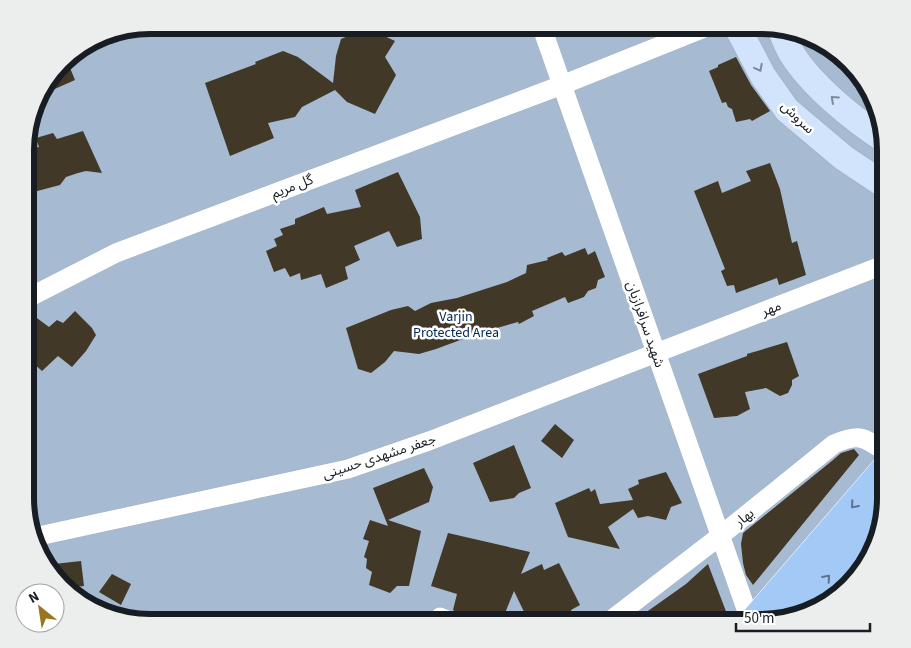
<svg xmlns="http://www.w3.org/2000/svg" width="911" height="648" viewBox="0 0 911 648" font-family="'Source Sans 3','Noto Sans Arabic',sans-serif">
<rect width="100%" height="100%" fill="#d0e0f3"/>
<path fill="#a6bad2" d="M 150,25 L 769,25 L 837,51 L 873,94 L 886,142 L 886,506 L 860,574 L 816,610 L 761,623 L 142,623 L 74,597 L 42,560 L 26,514 L 26,133 L 42,88 L 68,56 L 109,32 Z"/>
<path fill="#413827" d="M 361,25 L 395,41 L 385,57 L 396,75 L 375,114 L 347,102 L 335,90 L 302,107 L 295,117 L 268,123 L 274,138 L 230,156 L 205,83 L 256,64 L 255,62 L 283,51 L 298,57 L 333,83 L 336,56 L 341,39 L 355,33 Z
M 736,57 L 751,85 L 770,111 L 752,121 L 750,119 L 736,122 L 732,109 L 728,107 L 726,102 L 722,103 L 709,71 L 718,67 L 718,65 Z
M 66,58 L 75,80 L 39,96 L 42,88 Z
M 83,131 L 102,173 L 86,171 L 78,173 L 66,177 L 60,185 L 26,194 L 26,149 L 39,147 L 36,138 L 53,133 L 57,139 Z
M 770,163 L 780,189 L 792,243 L 797,241 L 806,275 L 779,285 L 777,278 L 736,293 L 734,285 L 727,286 L 721,271 L 725,269 L 694,191 L 718,181 L 722,193 L 751,181 L 746,171 Z
M 398,172 L 420,217 L 422,239 L 397,247 L 389,231 L 354,246 L 360,260 L 345,267 L 348,279 L 326,288 L 321,274 L 301,280 L 300,273 L 290,277 L 285,268 L 274,272 L 266,251 L 277,246 L 274,239 L 283,235 L 280,229 L 295,224 L 295,219 L 324,207 L 327,214 L 361,207 L 355,190 Z
M 585,248 L 588,255 L 595,251 L 605,277 L 598,280 L 596,288 L 588,291 L 584,297 L 568,303 L 565,297 L 532,311 L 534,316 L 519,324 L 518,322 L 462,338 L 463,339 L 436,349 L 419,354 L 394,351 L 385,362 L 371,373 L 358,369 L 346,328 L 391,310 L 408,306 L 415,311 L 431,303 L 457,298 L 507,282 L 526,273 L 527,265 L 548,260 L 547,258 L 562,252 L 565,256 Z
M 26,310 L 49,327 L 57,320 L 63,323 L 75,311 L 92,328 L 96,335 L 86,351 L 72,367 L 58,356 L 42,371 L 33,363 L 26,369 L 26,342 L 36,333 L 26,322 Z
M 787,342 L 799,376 L 792,380 L 792,385 L 788,393 L 780,396 L 766,388 L 745,392 L 750,409 L 737,416 L 714,418 L 698,374 L 747,356 L 747,354 Z
M 555,424 L 574,440 L 562,458 L 541,441 Z
M 514,445 L 531,488 L 519,493 L 514,498 L 490,502 L 473,463 Z
M 854,449 L 859,455 L 753,585 L 746,575 L 743,563 L 741,544 L 743,533 L 833,460 L 841,453 Z
M 424,468 L 433,487 L 429,502 L 388,520 L 421,531 L 409,586 L 397,586 L 390,593 L 369,585 L 372,572 L 366,568 L 367,559 L 364,557 L 369,541 L 363,539 L 370,520 L 388,526 L 373,488 Z
M 666,472 L 682,503 L 671,507 L 666,520 L 648,516 L 638,518 L 633,509 L 608,527 L 620,549 L 568,537 L 555,503 L 589,488 L 591,492 L 595,489 L 600,504 L 633,500 L 628,489 L 639,484 L 638,480 Z
M 448,533 L 530,552 L 521,574 L 542,564 L 544,570 L 559,563 L 580,605 L 571,610 L 572,614 L 565,619 L 555,622 L 553,617 L 543,621 L 539,612 L 526,616 L 514,591 L 501,623 L 481,623 L 464,617 L 453,610 L 457,594 L 431,586 Z
M 81,561 L 84,586 L 66,588 L 45,565 Z
M 708,564 L 727,614 L 719,623 L 631,623 L 686,584 Z
M 112,574 L 131,584 L 121,605 L 99,592 Z"/>
<g fill="none" stroke-linecap="round" stroke-linejoin="round">
<g stroke="#a5b4c7" stroke-width="20">
<path id="street" d="M 541,25 L 751,623
M 865,127 L 878,114
M 26,299 L 116,253 L 562,85 L 712,25
M 34,537 L 348,469 L 429,441 L 886,264
M 440,617 L 455,623
M 607,623 L 720,536 L 834,444 C 860,433 863,437 886,452"/>
</g>
<g stroke="#a5b4c7" stroke-width="28">
<path id="secondary" d="M 736,25 L 763,76 L 787,110 L 844,158 L 886,186
M 780,29 C 784,37 787,46 792,54 C 812,86 854,120 885,140"/>
</g>
<g stroke="#fff" stroke-width="29">
<path id="primary" d="M 795,615 L 883,512
M 752,623 L 886,468"/>
</g>
<use href="#street" stroke="#fff" stroke-width="19"/>
<use href="#secondary" stroke="#d1e4fb" stroke-width="26"/>
<use href="#primary" stroke="#a3c9f7" stroke-width="28"/>
</g>
<defs><path id="oneway-chevron" d="M-2-3.5L2.5 0L-2 3.5" fill="none" stroke-width="1.6" stroke-linecap="round" stroke-linejoin="round" transform="scale(1.25)"/></defs>
<g stroke="#7d8a9a">
<use href="#oneway-chevron" transform="translate(759 68) rotate(62)"/>
<use href="#oneway-chevron" transform="translate(834 99) rotate(-138)"/>
</g>
<g stroke="#5d738d">
<use href="#oneway-chevron" transform="translate(854 505) rotate(131)"/>
<use href="#oneway-chevron" transform="translate(827 578) rotate(-49)"/>
</g>
<g text-anchor="middle" stroke-width="5" stroke-linejoin="round" paint-order="stroke">
<g font-size="14" fill="#171d23" stroke="#fff">
<text transform="translate(798 117) rotate(44)" y="5">سروش</text>
<text transform="translate(292 186) rotate(-21)" y="5">گل مریم</text>
<text transform="translate(771 308) rotate(-21)" y="5">مهر</text>
<text transform="translate(646 324) rotate(71)" y="5">شهید سرافرازیان</text>
<text transform="translate(379 456) rotate(-18)" y="5">جعفر مشهدی حسینی</text>
<text transform="translate(744 517) rotate(-39)" y="5">بهار</text>
</g>
<g font-size="14" fill="#002956" stroke="#fff">
<text x="456" y="321">Varjin<tspan x="456" dy="16">Protected Area</tspan></text>
</g>
</g>
<path d="M0 0H911V648H0ZM150 34H761A116 116 0 0 1 877 150V498A116 116 0 0 1 761 614H150A116 116 0 0 1 34 498V150A116 116 0 0 1 150 34Z" fill="#eceded" fill-rule="evenodd"/>
<path fill="none" stroke="#171d23" stroke-width="6" d="M150 34H761A116 116 0 0 1 877 150V498A116 116 0 0 1 761 614H150A116 116 0 0 1 34 498V150A116 116 0 0 1 150 34Z"/>
<g transform="translate(40 608) rotate(330)"><circle r="24" fill="#ffffff" stroke="#a2a5a7"/>
<path d="M0-4L9 19L0 12L-9 19Z" fill="#997520"/>
<text y="-8" font-size="14" font-weight="bold" text-anchor="middle" fill="#171d23">N</text>
</g>
<path d="M736 623v8h134v-8" fill="none" stroke="#171d23" stroke-width="2.5"/>
<text x="744" y="623" font-size="15" fill="#171d23" stroke="#ffffff" stroke-width="4" paint-order="stroke">50 m</text>
</svg>
